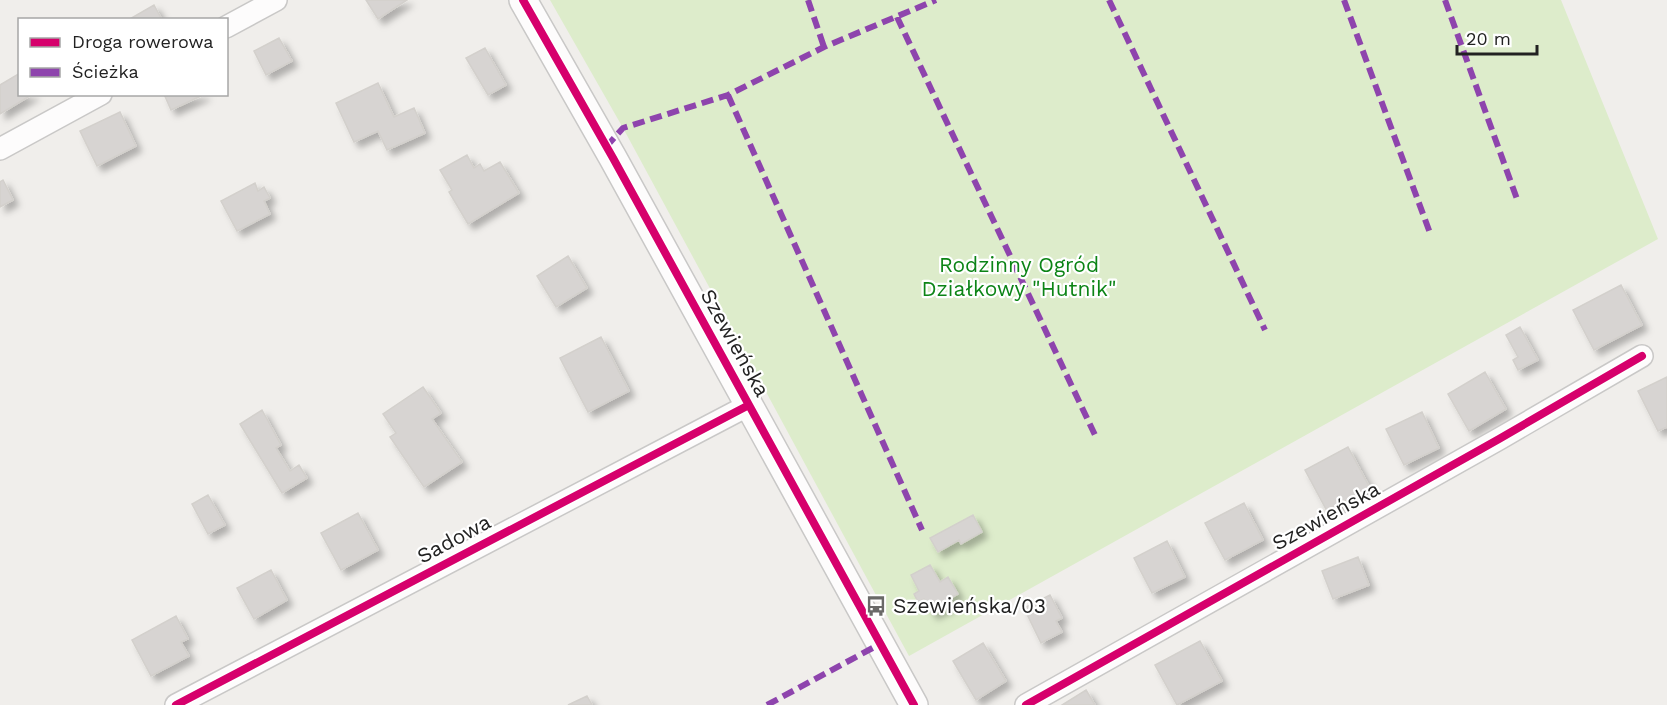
<svg xmlns="http://www.w3.org/2000/svg" width="1667" height="705" viewBox="0 0 1667 705" font-family="'Work Sans',sans-serif">
<defs>
<filter id="shadow"><feDropShadow dx="5.5" dy="5.5" stdDeviation="3" flood-color="#0004"/></filter>
</defs>
<rect width="100%" height="100%" fill="#f0eeeb"/>
<path fill="#ddeccb" d="M 550,0 L 1561,0 L 1658,239 L 909,656 L 623,128 Z"/>
<path fill="#d7d4d2" stroke="#d3d0cc" stroke-width="1.5" filter="url(#shadow)" d="M 366,0 L 407,0 L 378,19 Z
M 154,5 L 162,20 L 128,20 Z
M 279,38 L 292,61 L 266,75 L 254,51 Z
M 485,48 L 506,85 L 488,95 L 466,58 Z
M 20,73 L 20,94 L 33,94 L 0,114 L 0,85 Z
M 378,83 L 394,117 L 414,108 L 425,133 L 387,150 L 378,131 L 354,142 L 336,103 Z
M 164,94 L 205,94 L 171,110 Z
M 120,112 L 136,146 L 97,166 L 80,131 Z
M 467,155 L 474,168 L 480,164 L 484,171 L 500,162 L 519,193 L 468,224 L 449,192 L 452,190 L 440,170 Z
M 3,180 L 13,200 L 0,207 L 0,182 Z
M 255,183 L 258,191 L 264,187 L 270,198 L 264,201 L 270,214 L 237,231 L 221,201 Z
M 568,256 L 587,288 L 556,307 L 537,276 Z
M 1621,285 L 1642,325 L 1594,350 L 1573,310 Z
M 1520,327 L 1538,360 L 1518,370 L 1513,360 L 1518,357 L 1506,335 Z
M 601,337 L 629,391 L 588,412 L 560,358 Z
M 1485,372 L 1506,409 L 1469,431 L 1448,394 Z
M 1667,377 L 1667,427 L 1658,431 L 1638,391 Z
M 423,387 L 441,413 L 432,419 L 462,462 L 424,487 L 390,437 L 396,433 L 383,414 Z
M 262,410 L 281,445 L 276,448 L 290,471 L 299,465 L 307,478 L 282,493 L 240,424 Z
M 1422,412 L 1439,448 L 1404,465 L 1386,429 Z
M 1348,447 L 1370,488 L 1327,511 L 1305,470 Z
M 208,495 L 225,525 L 208,534 L 192,504 Z
M 1244,503 L 1263,540 L 1225,560 L 1205,523 Z
M 358,513 L 378,550 L 341,570 L 321,533 Z
M 973,515 L 982,532 L 961,544 L 959,540 L 938,552 L 930,538 Z
M 1167,541 L 1185,577 L 1152,593 L 1134,558 Z
M 1358,557 L 1369,585 L 1333,599 L 1322,571 Z
M 930,565 L 940,582 L 948,577 L 958,594 L 949,599 L 952,604 L 932,614 L 924,599 L 918,602 L 914,594 L 919,591 L 911,575 Z
M 271,570 L 287,600 L 254,619 L 237,588 Z
M 1050,595 L 1062,618 L 1056,621 L 1062,632 L 1041,643 L 1024,608 Z
M 176,616 L 188,639 L 181,642 L 189,656 L 151,676 L 132,640 Z
M 1200,641 L 1222,681 L 1177,705 L 1155,665 Z
M 983,643 L 1006,681 L 976,700 L 953,661 Z
M 1086,690 L 1095,705 L 1062,705 Z
M 587,696 L 592,705 L 568,705 Z"/>
<g fill="none" stroke-linecap="round" stroke-linejoin="round">
<g stroke="#c9c8c7" stroke-width="24">
<path id="minor" d="M 226,27 L 276,0
M 0,149 L 101,94
M 176,705 L 749,405
M 1026,705 L 1499,439 L 1642,356"/>
</g>
<g stroke="#c9c8c7" stroke-width="30">
<path id="tertiary" d="M 523,0 L 613,158 L 914,705"/>
</g>
<use href="#minor" stroke="#fdfcfc" stroke-width="21"/>
<use href="#tertiary" stroke="#fdfcfc" stroke-width="27"/>
<path stroke="#8e44ad" stroke-width="6" stroke-dasharray="12 6" stroke-linecap="butt" d="M 808,0 L 824,47
M 1109,0 L 1265,330
M 1344,0 L 1430,233
M 1445,0 L 1517,199
M 897,17 L 1095,435
M 728,95 L 922,530
M 606,147 L 623,128 L 728,95 L 824,47 L 936,0
M 767,705 L 880,644"/>
<g stroke="#fff" stroke-width="11">
<path id="cycleway" d="M 523,0 L 613,158 L 914,705
M 176,705 L 749,405
M 1026,705 L 1499,439 L 1642,356"/>
</g>
<use href="#cycleway" stroke="#d6006c" stroke-width="8"/>
</g>
<defs>
<g id="bus-bare" transform="scale(1.62)"><path d="M-5-6H5V4H4V6H2V4H-2V6H-4V4H-5ZM-3.5-4V0h7V-4ZM-3.5 1.2v1.5H-2V1.2ZM2 1.2v1.5H3.5V1.2Z" fill="#6a6968" stroke="#fff" stroke-width="2.5" paint-order="stroke"/></g>
</defs>
<g fill-rule="evenodd">
<use href="#bus-bare" x="876" y="606"/>
</g>
<g text-anchor="middle" stroke-width="4.5" stroke-linejoin="round" paint-order="stroke">
<g font-size="21" fill="#0c8416" stroke="#fff">
<text x="1019" y="272">Rodzinny Ogród<tspan x="1019" dy="24">Działkowy "Hutnik"</tspan></text>
</g>
<g font-size="21" fill="#222" stroke="#fff">
<text transform="translate(735 343) rotate(61)" y="7">Szewieńska</text>
<text transform="translate(1326 516) rotate(-29)" y="7">Szewieńska</text>
<text transform="translate(454 539) rotate(-28)" y="7">Sadowa</text>
</g>
<g font-size="21" fill="#222" stroke="#fff" text-anchor="start">
<text x="893" y="613">Szewieńska/03</text>
</g>
</g>
<rect x="18" y="18" width="210" height="78" fill="#ffffff" stroke="#a7a7a7" stroke-width="1.5"/>
<rect x="30" y="38" width="30" height="9" fill="#d6006c" stroke="#a7a7a7" stroke-width="1.5"/>
<text x="72" y="48" font-size="18" fill="#222222">Droga rowerowa</text>
<rect x="30" y="68" width="30" height="9" fill="#8e44ad" stroke="#a7a7a7" stroke-width="1.5"/>
<text x="72" y="78" font-size="18" fill="#222222">Ścieżka</text>
<path d="M1457 45v9h80v-9" fill="none" stroke="#222222" stroke-width="3"/>
<text x="1466" y="45" font-size="18" fill="#222222" stroke="#ffffff" stroke-width="4.5" paint-order="stroke">20 m</text>
</svg>
